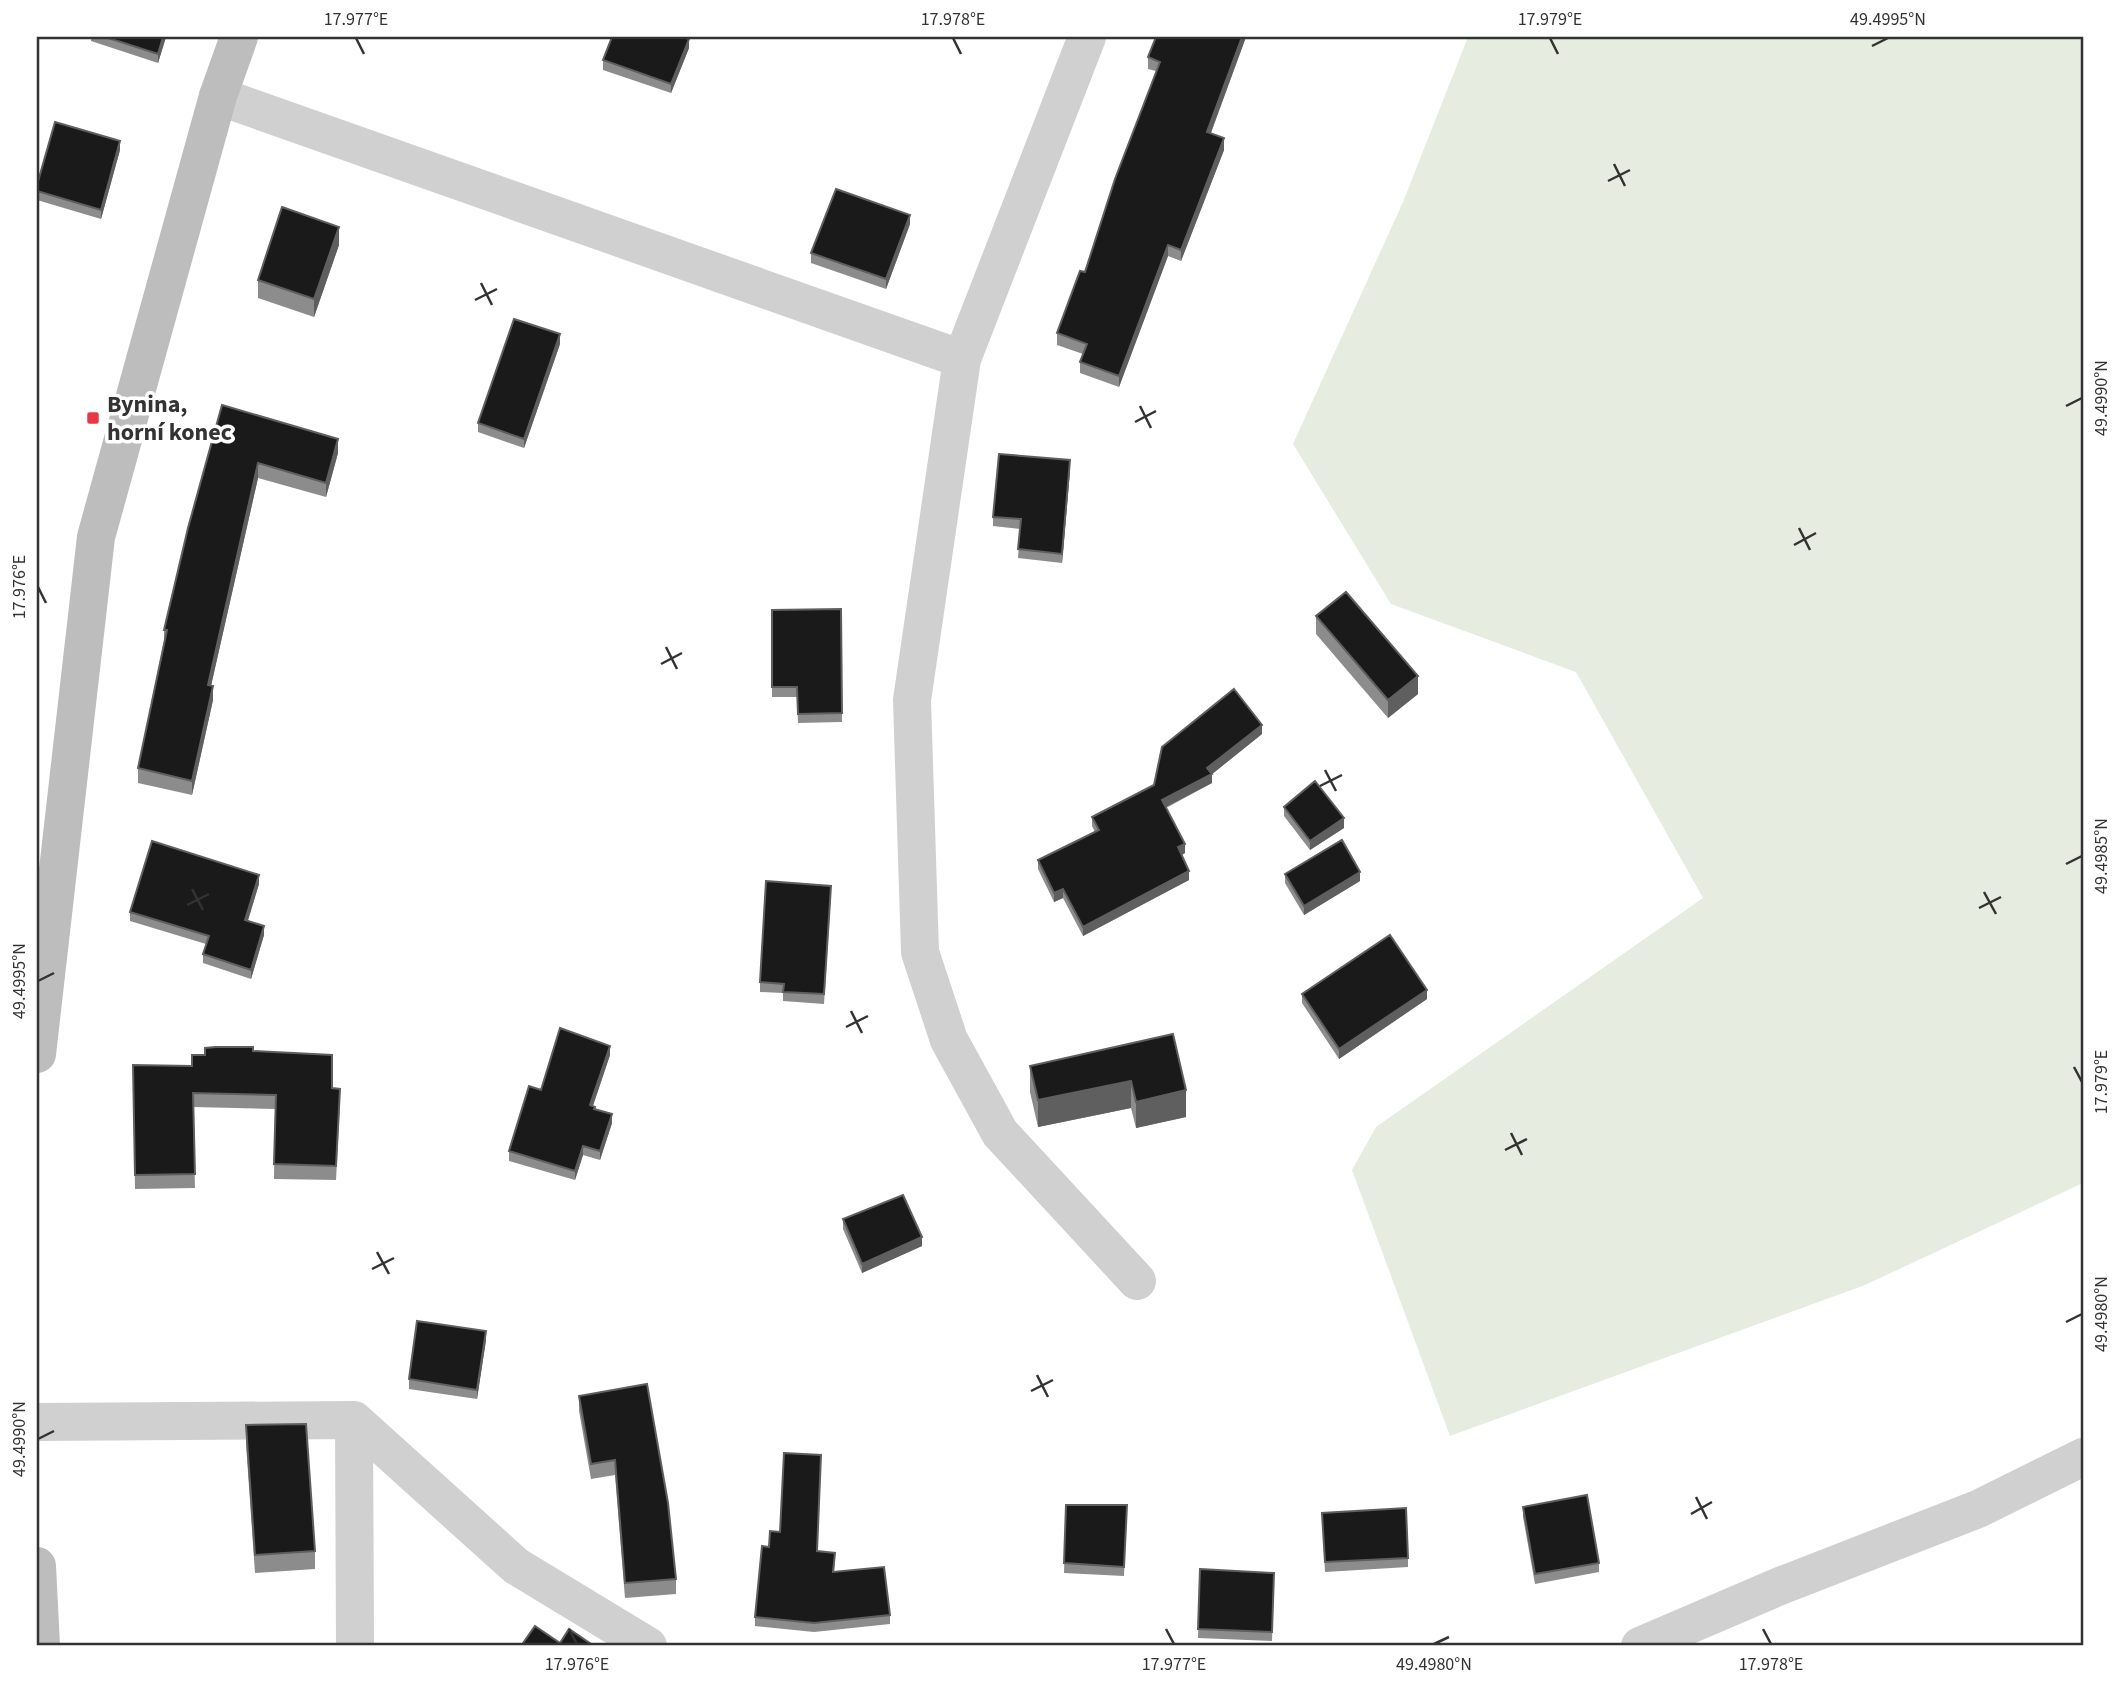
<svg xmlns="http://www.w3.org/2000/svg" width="2120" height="1683" viewBox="0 0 2120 1683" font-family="'Source Sans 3',sans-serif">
<rect width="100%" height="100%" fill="#fff"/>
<path fill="#e6ecdf" d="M 1468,37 L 2083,37 L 2083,1183 L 1865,1285 L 1450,1436 L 1352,1170 L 1376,1127 L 1703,898 L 1576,672 L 1391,604 L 1293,444 L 1403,202 Z"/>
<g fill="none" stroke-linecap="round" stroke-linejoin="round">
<path stroke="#d0d0d0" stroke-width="38" d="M 1087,37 L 962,359 L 912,700 L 920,952 L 949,1040 L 1000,1133 L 1137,1281
M 218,96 L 962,359
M 354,1420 L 355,1646
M 37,1422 L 354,1420 L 516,1566 L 648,1646
M 1640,1646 L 1780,1586 L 1978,1509 L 2083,1457"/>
<path stroke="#bdbdbd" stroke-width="38" d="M 37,1054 L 96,537 L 218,96 L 239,37
M 37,1566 L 41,1646"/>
</g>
<path fill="#8c8c8c" d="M 91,37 L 166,37 L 158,63 L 91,41 Z
M 1156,37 L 1246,37 L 1211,133 L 1224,150 L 1181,261 L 1168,256 L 1119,387 L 1080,373 L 1080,362 L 1083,354 L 1057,345 L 1057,333 L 1085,272 L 1156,71 L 1148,69 L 1148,57 Z
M 689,48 L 671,93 L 603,70 L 603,60 Z
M 120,150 L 101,219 L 37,200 L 37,185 Z
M 910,224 L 886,289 L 811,263 L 811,253 Z
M 339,245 L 314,317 L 258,298 L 258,280 Z
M 560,344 L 524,448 L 478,432 L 478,423 Z
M 222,405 L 338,453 L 326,497 L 258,478 L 211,686 L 213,700 L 192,795 L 138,783 L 138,768 L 164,641 L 164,630 Z
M 1070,470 L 1062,563 L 1018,558 L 1020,529 L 993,526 L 993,517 Z
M 841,609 L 842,722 L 798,723 L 797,697 L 772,697 L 772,610 Z
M 1316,616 L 1418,694 L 1388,718 L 1316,634 Z
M 1262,734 L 1212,774 L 1212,783 L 1166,808 L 1185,853 L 1182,855 L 1189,880 L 1083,936 L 1063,898 L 1054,902 L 1038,869 L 1038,860 L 1095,832 L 1092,826 L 1092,817 L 1154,785 Z
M 1284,807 L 1344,828 L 1310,850 L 1284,816 Z
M 1285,874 L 1360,881 L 1304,915 L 1285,883 Z
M 259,884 L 248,921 L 264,935 L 251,979 L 203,963 L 203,954 L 206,944 L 130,921 L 130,912 Z
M 831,895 L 824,1004 L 783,1001 L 783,993 L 760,992 L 760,982 Z
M 1302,994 L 1427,999 L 1339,1059 L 1302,1003 Z
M 1173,1034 L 1186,1117 L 1136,1128 L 1131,1108 L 1038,1127 L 1030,1092 L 1030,1066 Z
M 253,1051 L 332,1088 L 340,1103 L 336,1180 L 274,1179 L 275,1109 L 193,1107 L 195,1188 L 135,1189 L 133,1065 L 192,1066 L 205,1055 Z
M 610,1055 L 593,1106 L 612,1123 L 600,1160 L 583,1155 L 575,1180 L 509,1161 L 509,1151 L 541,1090 Z
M 843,1219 L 922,1246 L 862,1273 L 843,1229 Z
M 486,1340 L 477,1399 L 409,1389 L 409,1379 Z
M 647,1384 L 676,1579 L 676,1594 L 625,1598 L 615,1475 L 591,1479 L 579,1411 L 579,1396 Z
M 246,1425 L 315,1551 L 315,1569 L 255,1573 L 246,1444 Z
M 1066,1505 L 1127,1505 L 1124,1576 L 1064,1573 Z
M 1523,1507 L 1599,1563 L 1599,1572 L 1535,1584 L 1523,1517 Z
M 1322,1513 L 1408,1558 L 1408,1567 L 1325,1572 Z
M 769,1547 L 817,1551 L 835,1562 L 834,1572 L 890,1615 L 890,1624 L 814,1632 L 755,1626 L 755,1617 Z
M 1200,1569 L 1274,1573 L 1272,1641 L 1198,1638 Z"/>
<path fill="#5f5f5f" d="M 163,37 L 166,37 L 158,63 L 158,54 Z
M 1242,37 L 1246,37 L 1207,143 L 1207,132 Z
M 689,39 L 689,48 L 671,93 L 671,84 Z
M 1224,138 L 1224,150 L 1181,261 L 1181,250 Z
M 120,141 L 120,150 L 101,219 L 101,210 Z
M 910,215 L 910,224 L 886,289 L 886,279 Z
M 339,227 L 339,245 L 314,317 L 314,299 Z
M 1168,245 L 1168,256 L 1119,387 L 1119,376 Z
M 560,334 L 560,344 L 524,448 L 524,439 Z
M 338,439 L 338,453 L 326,497 L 326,483 Z
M 1070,460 L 1070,470 L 1062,563 L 1062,554 Z
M 258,463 L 258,478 L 208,699 L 208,685 Z
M 1418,676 L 1418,694 L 1388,718 L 1388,700 Z
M 213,686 L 213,700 L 192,795 L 192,781 Z
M 1262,725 L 1262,734 L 1211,775 L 1212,774 L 1212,783 L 1162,809 L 1162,800 L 1207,768 Z
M 1344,818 L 1344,828 L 1310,850 L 1310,841 Z
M 1185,844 L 1185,853 L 1178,857 L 1178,847 Z
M 1189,871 L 1189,880 L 1083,936 L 1083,927 Z
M 1360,872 L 1360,881 L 1304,915 L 1304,906 Z
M 259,875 L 259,884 L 245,929 L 245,920 Z
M 1063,889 L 1063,898 L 1054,902 L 1054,893 Z
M 264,926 L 264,935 L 251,979 L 251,970 Z
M 1427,990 L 1427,999 L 1339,1059 L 1339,1049 Z
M 610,1046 L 610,1055 L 590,1114 L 590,1105 Z
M 1131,1081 L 1131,1108 L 1038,1127 L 1038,1100 Z
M 1186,1090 L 1186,1117 L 1136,1128 L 1136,1102 Z
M 612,1114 L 612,1123 L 600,1160 L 600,1151 Z
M 583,1146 L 583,1155 L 575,1180 L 575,1171 Z
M 922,1237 L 922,1246 L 862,1273 L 862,1264 Z
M 486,1331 L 486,1340 L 477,1399 L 477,1390 Z"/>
<path fill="#1a1a1a" stroke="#5f5f5f" stroke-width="2" d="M 105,37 L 163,37 L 158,54 Z
M 612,37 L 682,37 L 689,39 L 671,84 L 603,60 Z
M 1156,37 L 1242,37 L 1207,132 L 1224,138 L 1181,250 L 1168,245 L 1119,376 L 1080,362 L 1087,344 L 1057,333 L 1080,271 L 1085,272 L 1115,179 L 1160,62 L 1148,57 Z
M 55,122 L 120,141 L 101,210 L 37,191 L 37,185 Z
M 836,189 L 910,215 L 886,279 L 811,253 Z
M 282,207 L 339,227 L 314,299 L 258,280 Z
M 514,319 L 560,334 L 524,439 L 478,423 Z
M 222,405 L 338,439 L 326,483 L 258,463 L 208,685 L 213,686 L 192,781 L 138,768 L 167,630 L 164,630 L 188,528 Z
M 999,454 L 1070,460 L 1062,554 L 1018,549 L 1021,519 L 993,517 Z
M 1346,592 L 1418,676 L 1388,700 L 1316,616 Z
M 841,609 L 842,713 L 798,714 L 797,687 L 772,687 L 772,610 Z
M 1234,689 L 1262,725 L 1207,768 L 1212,774 L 1162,800 L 1185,844 L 1178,847 L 1189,871 L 1083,927 L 1063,889 L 1054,893 L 1038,860 L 1099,830 L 1092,817 L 1154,785 L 1162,747 Z
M 1315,781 L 1344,818 L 1310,841 L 1284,807 Z
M 1342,840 L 1360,872 L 1304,906 L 1285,874 Z
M 152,841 L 259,875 L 245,920 L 264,926 L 251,970 L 203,954 L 209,936 L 130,912 Z
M 766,881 L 831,886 L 824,994 L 783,992 L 784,984 L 760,982 Z
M 1390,935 L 1427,990 L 1339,1049 L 1302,994 Z
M 560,1028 L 610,1046 L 590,1105 L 595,1107 L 594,1109 L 612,1114 L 600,1151 L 583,1146 L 575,1171 L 509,1151 L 529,1086 L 541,1090 Z
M 1173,1034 L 1186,1090 L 1136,1102 L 1131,1081 L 1038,1100 L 1030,1066 Z
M 216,1047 L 253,1047 L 253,1051 L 332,1055 L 332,1088 L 340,1089 L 336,1166 L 274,1164 L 276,1095 L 193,1093 L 195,1174 L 135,1175 L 133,1065 L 192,1066 L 192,1055 L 205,1055 L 205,1048 Z
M 903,1195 L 922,1237 L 862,1264 L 843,1219 Z
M 417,1321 L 486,1331 L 477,1390 L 409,1379 Z
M 647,1384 L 668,1503 L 676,1579 L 625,1583 L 615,1460 L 591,1464 L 579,1396 Z
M 306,1424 L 315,1551 L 255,1555 L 246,1425 Z
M 784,1453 L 821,1455 L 817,1551 L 835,1553 L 833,1572 L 884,1567 L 890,1615 L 814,1623 L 755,1617 L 762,1546 L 769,1547 L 770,1531 L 780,1532 Z
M 1587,1495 L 1599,1563 L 1535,1574 L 1523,1507 Z
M 1066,1505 L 1127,1505 L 1124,1567 L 1064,1563 Z
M 1406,1508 L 1408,1558 L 1325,1562 L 1322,1513 Z
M 1200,1569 L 1274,1573 L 1272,1632 L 1198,1629 Z
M 535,1626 L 560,1643 L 569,1629 L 594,1646 L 521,1646 Z"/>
<path fill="none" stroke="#333" stroke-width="2.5" d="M 356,38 L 364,54M 953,38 L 961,54M 1550,38 L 1558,54M 1872,46 L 1888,38M 1614,164 L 1625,186M 1608,181 L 1630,170M 481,283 L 492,305M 475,300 L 497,289M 1140,406 L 1151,428M 2066,406 L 2082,398M 1135,422 L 1156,411M 1799,528 L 1810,550M 1794,545 L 1816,533M 38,587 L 46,603M 666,647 L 677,669M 661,664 L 682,653M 1325,770 L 1336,791M 1320,786 L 1342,775M 2066,864 L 2082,856M 192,889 L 203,910M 1984,892 L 1996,914M 187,905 L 209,894M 1979,908 L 2001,897M 38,981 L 54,973M 851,1011 L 862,1033M 846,1027 L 868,1016M 2074,1067 L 2082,1082M 1511,1133 L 1522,1155M 1505,1150 L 1527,1139M 377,1252 L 389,1274M 372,1269 L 394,1258M 2066,1322 L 2082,1314M 1037,1375 L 1048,1397M 1031,1391 L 1053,1380M 38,1439 L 54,1431M 1696,1497 L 1707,1519M 1691,1514 L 1712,1502M 569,1629 L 577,1644M 1166,1629 L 1174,1644M 1763,1629 L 1771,1644M 1434,1644 L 1449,1637"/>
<rect fill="#e63946" stroke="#fff" stroke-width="2.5" x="86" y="411" width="14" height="14" rx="3.5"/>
<g text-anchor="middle" stroke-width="7" stroke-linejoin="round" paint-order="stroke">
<g font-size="24" font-weight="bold" fill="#333" stroke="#fff" text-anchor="start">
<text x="107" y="412">Bynina,<tspan x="107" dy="28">horní konec</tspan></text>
</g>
</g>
<rect width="2120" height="1683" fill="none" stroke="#ffffff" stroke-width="77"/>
<rect x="38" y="38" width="2044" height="1606" fill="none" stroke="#333" stroke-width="2.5"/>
<g font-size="18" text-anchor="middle" fill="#333">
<text x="356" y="25">17.977°E</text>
<text x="953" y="25">17.978°E</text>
<text x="1550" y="25">17.979°E</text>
<text x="1888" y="25">49.4995°N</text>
<text transform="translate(2101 398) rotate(-90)" y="6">49.4990°N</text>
<text transform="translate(19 587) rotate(-90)" y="6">17.976°E</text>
<text transform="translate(2101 856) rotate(-90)" y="6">49.4985°N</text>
<text transform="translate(19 981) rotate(-90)" y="6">49.4995°N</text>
<text transform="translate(2101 1082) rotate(-90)" y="6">17.979°E</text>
<text transform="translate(2101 1314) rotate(-90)" y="6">49.4980°N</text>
<text transform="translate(19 1439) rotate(-90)" y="6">49.4990°N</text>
<text x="577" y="1670">17.976°E</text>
<text x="1174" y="1670">17.977°E</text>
<text x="1434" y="1670">49.4980°N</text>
<text x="1771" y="1670">17.978°E</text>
</g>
</svg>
